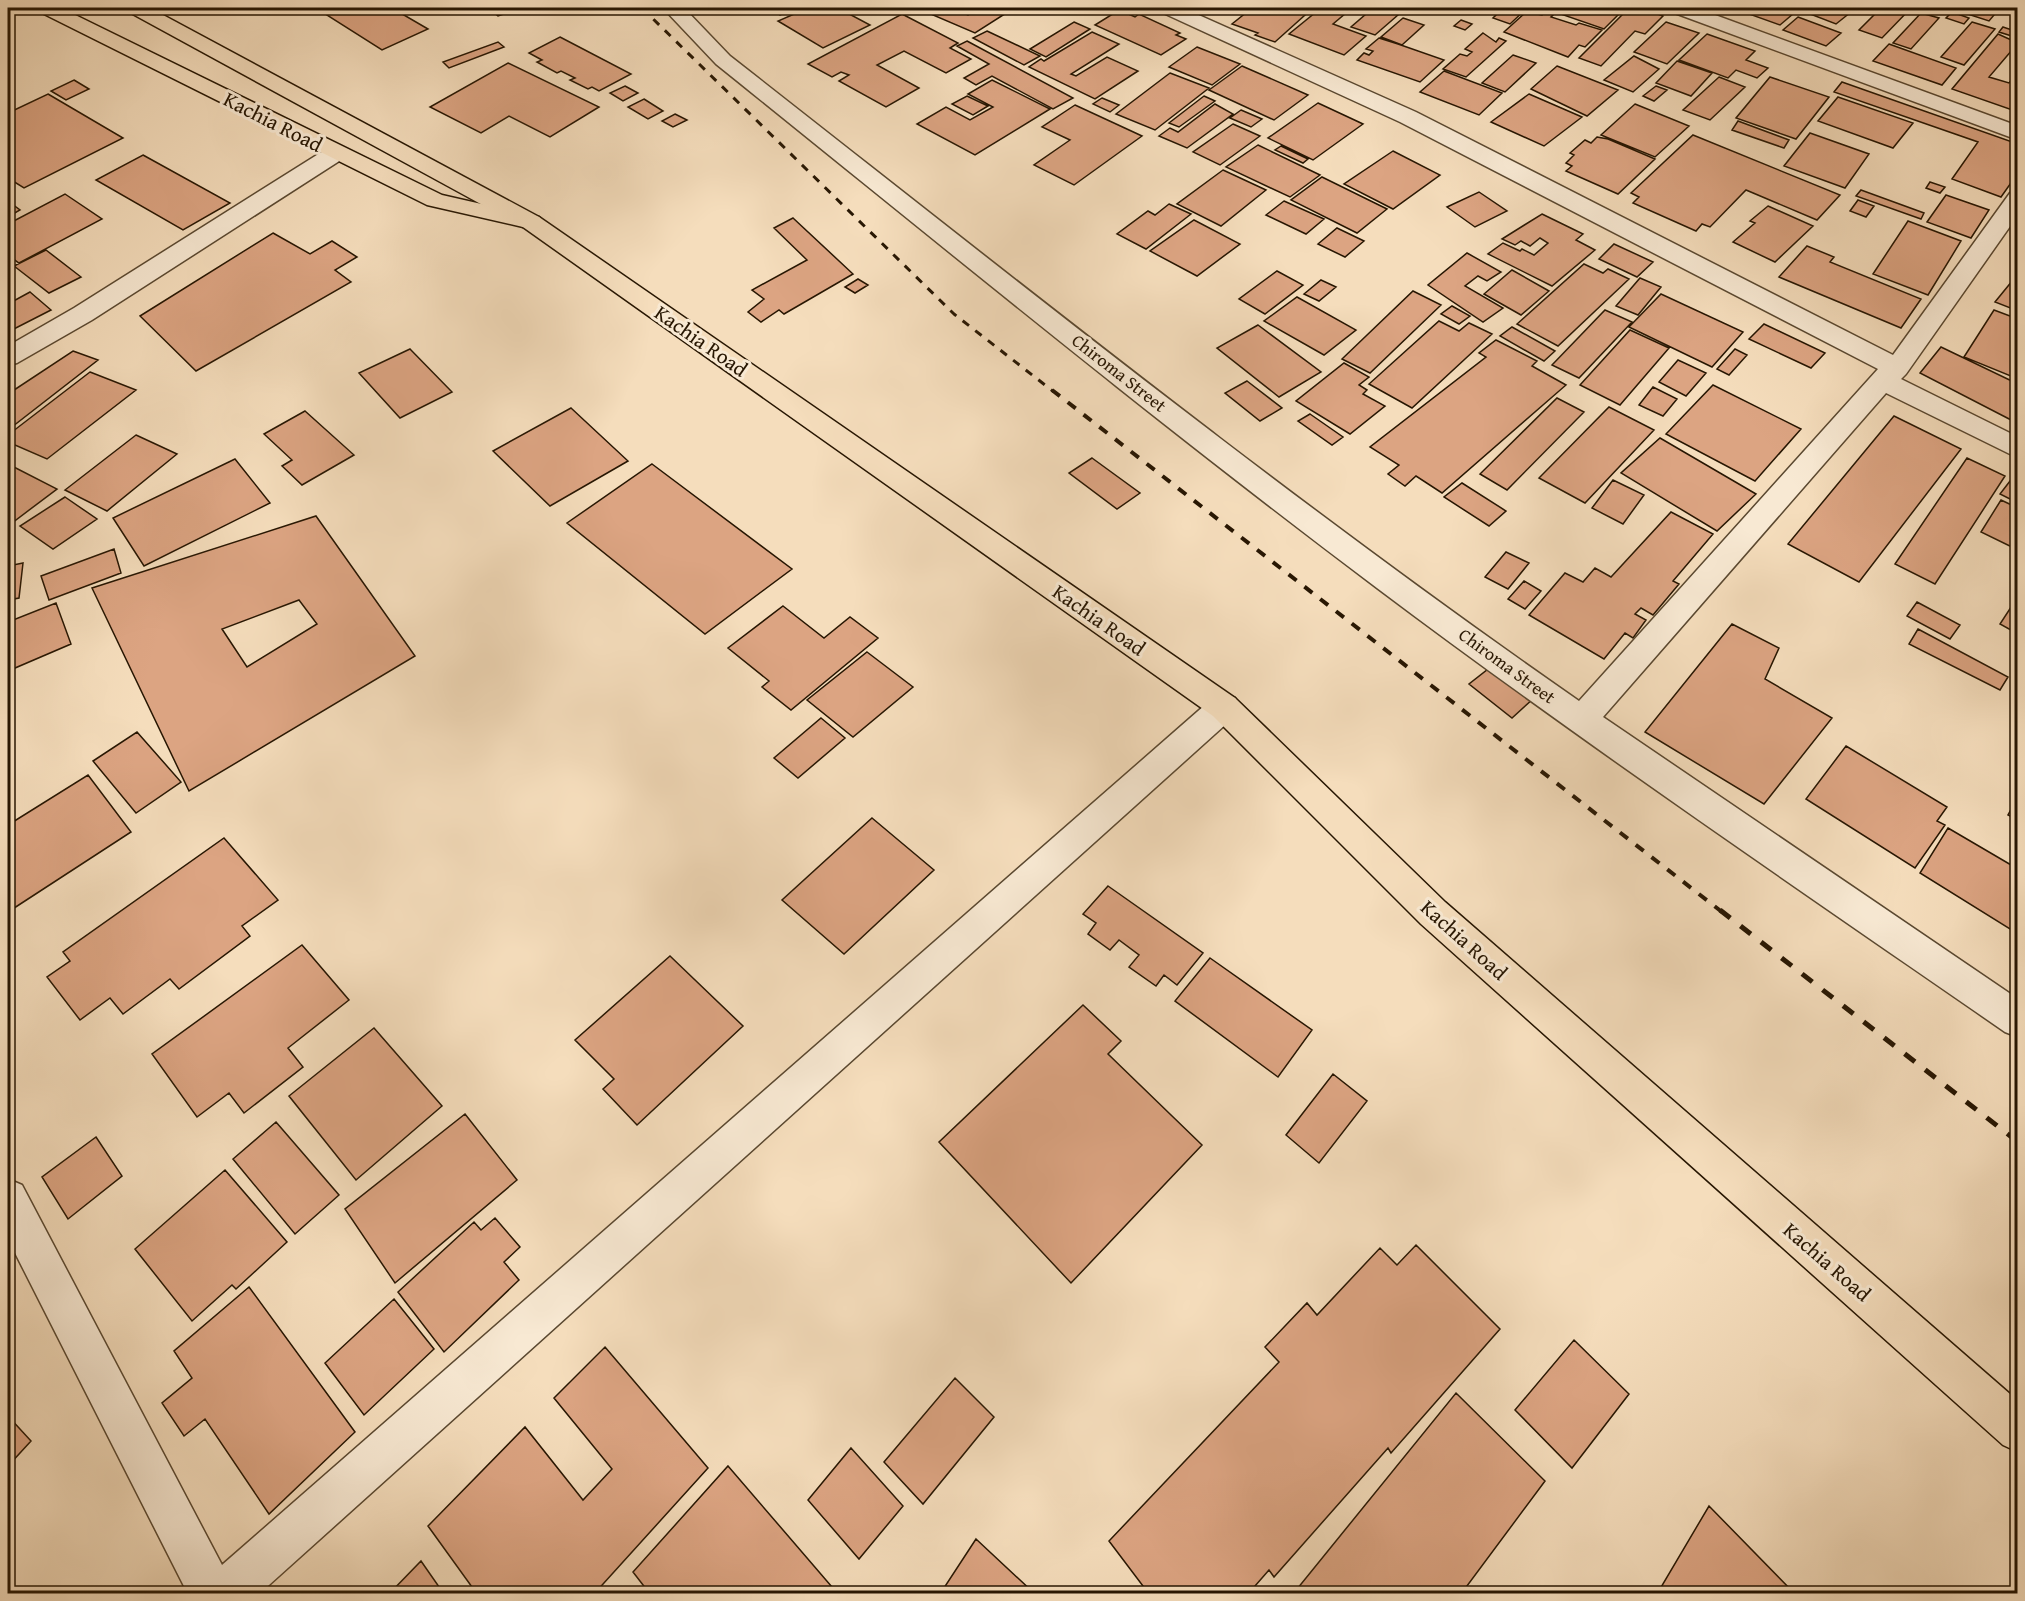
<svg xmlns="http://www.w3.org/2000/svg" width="2025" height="1601" viewBox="0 0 2025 1601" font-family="'Gentium Book Plus',serif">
<rect width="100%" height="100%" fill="#f5ddbc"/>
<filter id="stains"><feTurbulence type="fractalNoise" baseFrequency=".00333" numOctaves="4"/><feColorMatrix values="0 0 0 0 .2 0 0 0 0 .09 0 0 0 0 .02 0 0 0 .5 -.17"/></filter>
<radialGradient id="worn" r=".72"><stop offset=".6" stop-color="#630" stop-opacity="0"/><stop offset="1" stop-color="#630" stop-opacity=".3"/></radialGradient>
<path fill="#dca482" stroke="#271602" stroke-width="1.5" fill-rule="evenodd" d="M 332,8 L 392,8 L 428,29 L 382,50 L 322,12 Z
M 488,8 L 522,8 L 498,16 Z
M 768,8 L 797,8 L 780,15 Z
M 808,8 L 838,8 L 870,25 L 823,48 L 778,21 Z
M 921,8 L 951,8 L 968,15 L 973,12 L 977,14 L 988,8 L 1011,10 L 975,33 L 919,9 Z
M 1252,8 L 1290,8 L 1288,9 L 1305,15 L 1275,42 L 1255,35 L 1258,33 L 1232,24 Z
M 1321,8 L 1352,8 L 1333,24 L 1366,36 L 1344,55 L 1289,34 Z
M 1373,8 L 1406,8 L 1375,35 L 1351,27 Z
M 1494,8 L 1532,8 L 1529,11 L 1525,10 L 1510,24 L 1493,18 L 1498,13 L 1491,11 Z
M 1555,8 L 1573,9 L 1625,8 L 1604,29 L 1552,11 Z
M 1629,8 L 1654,8 L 1650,11 L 1663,16 L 1645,34 L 1635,31 L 1601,66 L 1579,58 Z
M 1737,8 L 1800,8 L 1780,25 L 1735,9 Z
M 1810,8 L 1856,8 L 1836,24 L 1805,12 Z
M 1881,8 L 1911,8 L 1882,38 L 1859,30 Z
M 1949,8 L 2000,8 L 1989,21 Z
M 1119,10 L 1135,17 L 1139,14 L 1180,33 L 1176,35 L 1186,39 L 1161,55 L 1095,25 Z
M 1546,11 L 1554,14 L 1551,17 L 1576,25 L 1579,23 L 1602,30 L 1585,47 L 1579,45 L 1568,57 L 1504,32 L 1526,12 L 1542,15 Z
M 1952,12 L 1969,18 L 1964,24 L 1946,18 Z
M 1921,13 L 1939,18 L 1911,49 L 1893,43 Z
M 902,14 L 958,43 L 950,48 L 971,59 L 946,73 L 904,51 L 877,65 L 919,88 L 886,107 L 839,81 L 849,75 L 841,72 L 832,77 L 808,64 Z
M 1798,17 L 1841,33 L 1826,46 L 1783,30 Z
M 1403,18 L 1424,25 L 1402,45 L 1381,37 Z
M 1461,20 L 1472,24 L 1465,30 L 1454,26 Z
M 1074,22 L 1090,29 L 1046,57 L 1030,49 Z
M 1666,22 L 1699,33 L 1667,64 L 1634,52 Z
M 1972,22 L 1995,29 L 1964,65 L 1941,57 Z
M 2003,27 L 2018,32 L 2018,38 L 1999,32 Z
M 987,31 L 1040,56 L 1024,65 L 973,38 Z
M 1092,32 L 1119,44 L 1071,74 L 1076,76 L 1107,57 L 1138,71 L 1095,99 L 1029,67 L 1041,59 L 1044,61 Z
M 1483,33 L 1496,42 L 1499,38 L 1506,41 L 1466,77 L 1443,69 L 1460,54 L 1467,56 L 1472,52 L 1465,49 Z
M 1707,34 L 1755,51 L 1746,60 L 1768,68 L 1757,78 L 1736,70 L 1728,78 L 1679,60 Z
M 1998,34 L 2018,43 L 1989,77 L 2009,83 L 2018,72 L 2018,112 L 1952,89 Z
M 560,37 L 631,74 L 599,91 L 592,87 L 588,89 L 570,80 L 575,78 L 561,71 L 557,73 L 537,62 L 542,60 L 529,53 Z
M 1379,38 L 1398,44 L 1444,60 L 1420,82 L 1357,60 L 1364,53 L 1369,55 L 1373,51 L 1366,49 Z
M 967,41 L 1073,98 L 1053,109 L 992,76 L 976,85 L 964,78 L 989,64 L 957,46 Z
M 498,42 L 504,47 L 449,68 L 443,62 Z
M 1889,44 L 1956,68 L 1942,85 L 1873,61 Z
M 1197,47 L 1240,64 L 1212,85 L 1169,67 Z
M 1513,55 L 1536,63 L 1505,92 L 1482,83 Z
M 1634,56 L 1659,69 L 1633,92 L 1604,80 Z
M 1677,61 L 1712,73 L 1691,96 L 1656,83 Z
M 508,63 L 599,107 L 550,137 L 509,116 L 481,133 L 430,107 Z
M 1242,66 L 1308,95 L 1274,120 L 1209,90 Z
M 1557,66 L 1618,90 L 1587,116 L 1531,89 Z
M 1444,71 L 1502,93 L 1479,115 L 1420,92 Z
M 1170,73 L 1209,88 L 1155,130 L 1116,114 Z
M 1719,77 L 1745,87 L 1710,120 L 1683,110 Z
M 1770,77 L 1829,97 L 1796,139 L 1736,118 Z
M 74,80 L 89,89 L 66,100 L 51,91 Z
M 992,80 L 1050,109 L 975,155 L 917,124 L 946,107 L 970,120 L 993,107 L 968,94 Z
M 1842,82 L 2018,144 L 2018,173 L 2001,197 L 1952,179 L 1978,142 L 1834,92 Z
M 625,86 L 638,93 L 623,101 L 610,93 Z
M 1656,86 L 1667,90 L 1654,101 L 1643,96 Z
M 48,94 L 123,138 L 24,188 L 8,178 L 8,134 L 12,132 L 8,129 L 8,113 Z
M 1529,94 L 1582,117 L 1544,146 L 1491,122 Z
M 967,96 L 988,106 L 973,115 L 952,104 Z
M 1204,96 L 1215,101 L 1179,127 L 1169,123 Z
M 1838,97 L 1913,123 L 1893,148 L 1818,121 Z
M 1102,98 L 1119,105 L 1110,112 L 1093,104 Z
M 644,99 L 663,111 L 648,119 L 628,107 Z
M 1318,103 L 1363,124 L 1313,160 L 1268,138 Z
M 1215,104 L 1233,114 L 1187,148 L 1159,136 L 1170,128 L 1178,132 Z
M 1635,104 L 1689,126 L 1655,157 L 1601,135 Z
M 1075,105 L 1142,136 L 1074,185 L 1034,165 L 1070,140 L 1042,127 Z
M 1241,110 L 1262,119 L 1251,127 L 1230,118 Z
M 675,114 L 687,120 L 673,127 L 662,121 Z
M 1738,121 L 1789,140 L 1784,148 L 1732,130 Z
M 1233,124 L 1260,136 L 1220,165 L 1193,152 Z
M 1810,133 L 1869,154 L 1845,188 L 1784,166 Z
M 1693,135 L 1840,195 L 1817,220 L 1746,190 L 1710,227 L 1702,224 L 1696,231 L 1633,203 L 1639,197 L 1631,193 Z
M 1597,137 L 1608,139 L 1655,159 L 1618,194 L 1566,171 L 1572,166 L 1566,163 L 1574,155 L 1570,153 L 1585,140 L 1591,143 Z
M 1258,145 L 1320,175 L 1290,197 L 1226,167 Z
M 1281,146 L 1308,159 L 1303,163 L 1275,150 Z
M 1393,151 L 1440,175 L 1393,209 L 1344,184 Z
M 143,155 L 230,203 L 183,230 L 96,180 Z
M 1223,170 L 1266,190 L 1221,226 L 1177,204 Z
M 1322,177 L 1387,209 L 1357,233 L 1291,200 Z
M 1930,182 L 1945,187 L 1940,193 L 1926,188 Z
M 1861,190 L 1924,213 L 1921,219 L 1856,196 Z
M 1479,192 L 1507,211 L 1475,227 L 1447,207 Z
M 65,194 L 102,219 L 19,263 L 8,255 L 8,224 Z
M 1946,195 L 1989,210 L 1971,238 L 1927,222 Z
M 1858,200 L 1874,206 L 1866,217 L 1850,211 Z
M 8,201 L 20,210 L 8,217 Z
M 1284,201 L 1324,219 L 1306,234 L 1266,215 Z
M 1169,204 L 1191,214 L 1146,249 L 1117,234 L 1148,211 L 1155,215 Z
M 1768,206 L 1813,226 L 1775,262 L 1733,242 L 1755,223 L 1750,221 Z
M 1542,214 L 1583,234 L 1576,240 L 1595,250 L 1552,286 L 1488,254 L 1503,243 L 1520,251 L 1522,249 L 1534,255 L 1548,243 L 1540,238 L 1530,246 L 1521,241 L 1515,245 L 1502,239 Z
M 793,218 L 853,274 L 784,314 L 779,310 L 761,322 L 748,312 L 764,299 L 752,290 L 807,260 L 774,228 Z
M 1194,220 L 1240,244 L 1197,276 L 1150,251 Z
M 1908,221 L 1961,241 L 1928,295 L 1873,274 Z
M 1337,228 L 1364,241 L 1345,257 L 1318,244 Z
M 273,233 L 310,254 L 332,241 L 357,257 L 335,270 L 351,282 L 196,371 L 140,316 Z
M 1614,244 L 1653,262 L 1637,277 L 1599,259 Z
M 1807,246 L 1834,257 L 1830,262 L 1921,299 L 1901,328 L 1779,277 Z
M 46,250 L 81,277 L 49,293 L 14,266 Z
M 1467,253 L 1501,272 L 1487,281 L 1478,276 L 1465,286 L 1503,308 L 1483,322 L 1428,285 Z
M 1584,264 L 1603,273 L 1608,269 L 1629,279 L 1558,346 L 1517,324 Z
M 1512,270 L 1549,291 L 1521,315 L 1484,294 Z
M 1277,271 L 1303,285 L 1265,314 L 1239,299 Z
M 2017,275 L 2018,275 L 2018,311 L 1995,302 Z
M 1640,278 L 1661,287 L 1638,315 L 1616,306 Z
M 858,279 L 868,285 L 855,293 L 845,287 Z
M 1321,280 L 1336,287 L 1319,301 L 1304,294 Z
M 1413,291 L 1441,305 L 1370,373 L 1342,359 Z
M 30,292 L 51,310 L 8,332 L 8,304 Z
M 1661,294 L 1743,332 L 1712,367 L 1629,327 Z
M 1297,297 L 1356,330 L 1324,355 L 1264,321 Z
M 1452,306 L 1470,316 L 1459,324 L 1441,314 Z
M 1605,310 L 1632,322 L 1579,378 L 1552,365 Z
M 1994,310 L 2018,319 L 2018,379 L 1964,357 Z
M 1439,321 L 1459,331 L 1469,323 L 1492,334 L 1412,408 L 1369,384 Z
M 1764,324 L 1825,353 L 1811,368 L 1749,339 Z
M 1258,325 L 1321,372 L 1279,397 L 1217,348 Z
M 1512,327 L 1555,351 L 1544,361 L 1500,336 Z
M 1630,330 L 1669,348 L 1620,405 L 1580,385 Z
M 1496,340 L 1537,361 L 1532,366 L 1566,385 L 1442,493 L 1416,476 L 1405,486 L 1388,474 L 1399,465 L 1370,447 L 1486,357 L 1479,353 Z
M 1941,347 L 2018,384 L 2018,419 L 2015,422 L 1920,373 Z
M 410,349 L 452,392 L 400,418 L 359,373 Z
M 1735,349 L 1747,355 L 1729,375 L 1717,369 Z
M 73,351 L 98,360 L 8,430 L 8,394 Z
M 1678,360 L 1706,373 L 1686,396 L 1659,382 Z
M 1344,363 L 1369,377 L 1359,385 L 1367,390 L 1363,394 L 1385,406 L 1350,434 L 1296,401 Z
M 90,372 L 136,390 L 47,459 L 8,442 L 8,435 Z
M 1247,381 L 1282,408 L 1260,421 L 1225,393 Z
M 1713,385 L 1801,429 L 1755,481 L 1666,434 Z
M 1653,387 L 1677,399 L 1663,416 L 1639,405 Z
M 1557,398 L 1584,412 L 1507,490 L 1480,474 Z
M 1609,407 L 1654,430 L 1585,503 L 1539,478 Z
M 571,408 L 628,461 L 550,506 L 493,451 Z
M 305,411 L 354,455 L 302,485 L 282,466 L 292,460 L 264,434 Z
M 1310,414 L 1343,437 L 1332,445 L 1298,421 Z
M 1894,416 L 1961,449 L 1859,582 L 1788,544 Z
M 136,435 L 177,454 L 107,511 L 65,490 Z
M 1660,438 L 1756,494 L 1717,531 L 1621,473 Z
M 1092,458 L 1140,493 L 1117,509 L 1069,473 Z
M 1967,458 L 2005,476 L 1935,584 L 1895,564 Z
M 235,459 L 270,503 L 144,566 L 113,518 Z
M 8,464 L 57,489 L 8,526 Z
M 652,464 L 792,569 L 705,634 L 567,523 Z
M 2017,472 L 2018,473 L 2018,503 L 2000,494 Z
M 1613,480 L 1644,495 L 1623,524 L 1592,508 Z
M 1462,483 L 1506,511 L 1489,526 L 1444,497 Z
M 65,497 L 97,519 L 53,549 L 20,526 Z
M 2001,500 L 2018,508 L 2018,550 L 1981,532 Z
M 1671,512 L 1713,534 L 1673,581 L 1679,584 L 1653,615 L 1641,608 L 1635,614 L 1646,620 L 1633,638 L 1625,633 L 1604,659 L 1529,615 L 1565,573 L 1583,582 L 1595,568 L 1611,577 Z
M 316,516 L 415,656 L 189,791 L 92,588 ZM 299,600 L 317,624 L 247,667 L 222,629 Z
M 114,549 L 121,573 L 49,600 L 41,576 Z
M 1506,552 L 1529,563 L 1508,589 L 1485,577 Z
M 23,563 L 19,598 L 8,600 L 8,566 Z
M 1524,581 L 1541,591 L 1525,609 L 1508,599 Z
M 2017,598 L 2018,599 L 2018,634 L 2000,624 Z
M 1917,602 L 1960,625 L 1950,639 L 1907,616 Z
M 56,603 L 71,644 L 8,671 L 8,622 Z
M 783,606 L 824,638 L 850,617 L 878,638 L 791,710 L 762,687 L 769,681 L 728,648 Z
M 1732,624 L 1779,648 L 1765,679 L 1832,718 L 1764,804 L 1645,732 Z
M 1918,629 L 2008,677 L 2000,690 L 1909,644 Z
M 867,652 L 913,687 L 853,737 L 807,700 Z
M 1492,666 L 1534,698 L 1512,718 L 1469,684 Z
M 821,718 L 845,738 L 798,778 L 774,758 Z
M 137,732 L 181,782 L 136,813 L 93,761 Z
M 1846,746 L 1947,807 L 1937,821 L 1945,825 L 1915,868 L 1806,799 Z
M 88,775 L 131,832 L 8,912 L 8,825 Z
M 2018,797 L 2018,820 L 2008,815 Z
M 872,818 L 934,870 L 844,954 L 782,900 Z
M 1948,828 L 2018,869 L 2018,934 L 1920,873 Z
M 224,838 L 278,900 L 242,926 L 250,936 L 179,989 L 170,979 L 123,1014 L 110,998 L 80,1020 L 47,977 L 70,961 L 63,952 Z
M 1108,886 L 1203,953 L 1177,985 L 1164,975 L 1156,986 L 1129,967 L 1139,955 L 1119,940 L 1110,950 L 1088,934 L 1096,923 L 1083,914 Z
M 302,945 L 349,1000 L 288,1048 L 303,1067 L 244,1113 L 229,1093 L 197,1117 L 152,1054 Z
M 670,956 L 743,1026 L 637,1125 L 603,1089 L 614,1079 L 575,1040 Z
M 1210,958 L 1312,1030 L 1278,1077 L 1175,1001 Z
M 1083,1005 L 1121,1041 L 1108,1054 L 1202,1145 L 1071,1283 L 939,1142 Z
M 374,1028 L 442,1106 L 356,1180 L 289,1096 Z
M 1333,1074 L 1367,1101 L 1319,1163 L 1286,1135 Z
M 465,1114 L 517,1180 L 395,1283 L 345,1209 Z
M 276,1122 L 339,1195 L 295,1234 L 233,1159 Z
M 96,1137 L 122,1176 L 68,1219 L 42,1177 Z
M 225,1170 L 287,1242 L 236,1289 L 232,1285 L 192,1321 L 135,1249 Z
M 495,1218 L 520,1247 L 504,1262 L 519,1280 L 444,1352 L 398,1292 L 474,1222 L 481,1230 Z
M 1416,1245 L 1500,1329 L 1391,1453 L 1388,1448 L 1274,1577 L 1269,1570 L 1248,1594 L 1149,1594 L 1109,1541 L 1279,1362 L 1265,1347 L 1307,1303 L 1317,1315 L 1380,1248 L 1397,1265 Z
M 249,1287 L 355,1432 L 269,1514 L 205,1419 L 184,1436 L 162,1403 L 192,1378 L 174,1351 Z
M 394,1299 L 434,1349 L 364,1415 L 325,1363 Z
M 1574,1340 L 1629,1394 L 1572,1468 L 1515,1410 Z
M 605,1347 L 708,1468 L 594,1594 L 477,1594 L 428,1526 L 525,1427 L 583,1500 L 612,1469 L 554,1398 Z
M 955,1378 L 994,1417 L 923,1504 L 884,1462 Z
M 1456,1393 L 1545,1481 L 1461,1594 L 1293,1594 Z
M 8,1416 L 31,1441 L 8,1466 Z
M 851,1448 L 903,1506 L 859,1559 L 808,1500 Z
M 728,1466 L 838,1594 L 650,1594 L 633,1572 Z
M 1709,1506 L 1795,1594 L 1657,1594 Z
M 976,1539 L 1035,1594 L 940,1594 Z
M 421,1561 L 444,1594 L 389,1594 Z"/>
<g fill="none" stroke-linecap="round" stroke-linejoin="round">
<g stroke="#5a4830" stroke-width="3">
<path id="minor" d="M 663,8 L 684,8 L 730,56 C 1010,275 1287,498 1579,701 L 1878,369 L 1400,122 L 1161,12 L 1158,8 L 1183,8 L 1416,112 L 1893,355 L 2010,193 L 2018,191 L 2018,215 L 1906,374 L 1901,379 L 2018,437 L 2018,458 L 1886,393 L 1603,717 L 2018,999 L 2018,1037 L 2005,1032 C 1794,886 1582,742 1377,588 C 1152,419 935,240 716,64 Z
M 1669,8 L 1696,8 L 2018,126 L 2018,140 L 1672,12 Z
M 336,146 L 344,148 L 347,153 L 344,158 L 92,320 L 17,363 L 8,365 L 8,346 L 74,308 L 328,148 Z
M 1224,694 L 1235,698 L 1240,707 L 1235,716 L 259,1594 L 188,1594 L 8,1239 L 8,1179 L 22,1185 L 222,1565 L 1213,698 Z"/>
</g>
<g stroke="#271602" stroke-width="3">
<path id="primary" d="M 37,8 L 61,8 L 442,195 L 539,217 L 1235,698 L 1445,902 L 2018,1401 L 2018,1452 L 2003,1445 L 1421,924 L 1213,716 L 523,227 L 427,205 L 40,12 Z"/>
</g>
<g stroke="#271602" stroke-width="3">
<path id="trunk" d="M 126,8 L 150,8 L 539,217 L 543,222 L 539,227 L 531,229 L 523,227 L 129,12 Z"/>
</g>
<use href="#minor" fill="#f8e9d3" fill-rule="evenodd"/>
<use href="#primary" fill="#f5ddbc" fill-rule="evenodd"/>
<use href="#trunk" fill="#f5ddbc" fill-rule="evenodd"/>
<path stroke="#271602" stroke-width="3" stroke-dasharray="8 8" stroke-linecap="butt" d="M 642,8 L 954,314 L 1054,392"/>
<path stroke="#271602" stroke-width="4" stroke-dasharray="10 10" stroke-linecap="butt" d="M 1052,390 L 1722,912"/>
<path stroke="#271602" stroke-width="5" stroke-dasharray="13 13" stroke-linecap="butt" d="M 1720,910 L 2018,1142"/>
</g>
<g text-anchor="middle" stroke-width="6" stroke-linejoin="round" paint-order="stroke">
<g font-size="18" fill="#271602" stroke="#f8e9d3">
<text transform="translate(1119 373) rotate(38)" y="6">Chiroma Street</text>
<text transform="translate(1507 666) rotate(36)" y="6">Chiroma Street</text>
</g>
<g font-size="21" fill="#271602" stroke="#f8e9d3">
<text transform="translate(273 122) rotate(27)" y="7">Kachia Road</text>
<text transform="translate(701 341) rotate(35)" y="7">Kachia Road</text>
<text transform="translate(1099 620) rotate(35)" y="7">Kachia Road</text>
<text transform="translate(1464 940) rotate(42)" y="7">Kachia Road</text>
<text transform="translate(1827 1262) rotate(41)" y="7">Kachia Road</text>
</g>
</g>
<rect width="2025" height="1601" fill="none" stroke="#f5ddbc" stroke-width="30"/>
<rect x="9" y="9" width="2007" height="1583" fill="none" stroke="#271602" stroke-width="3"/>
<rect x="15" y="15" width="1995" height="1571" fill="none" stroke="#271602" stroke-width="1.5"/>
<rect width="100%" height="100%" filter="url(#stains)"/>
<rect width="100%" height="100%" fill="url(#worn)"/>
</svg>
